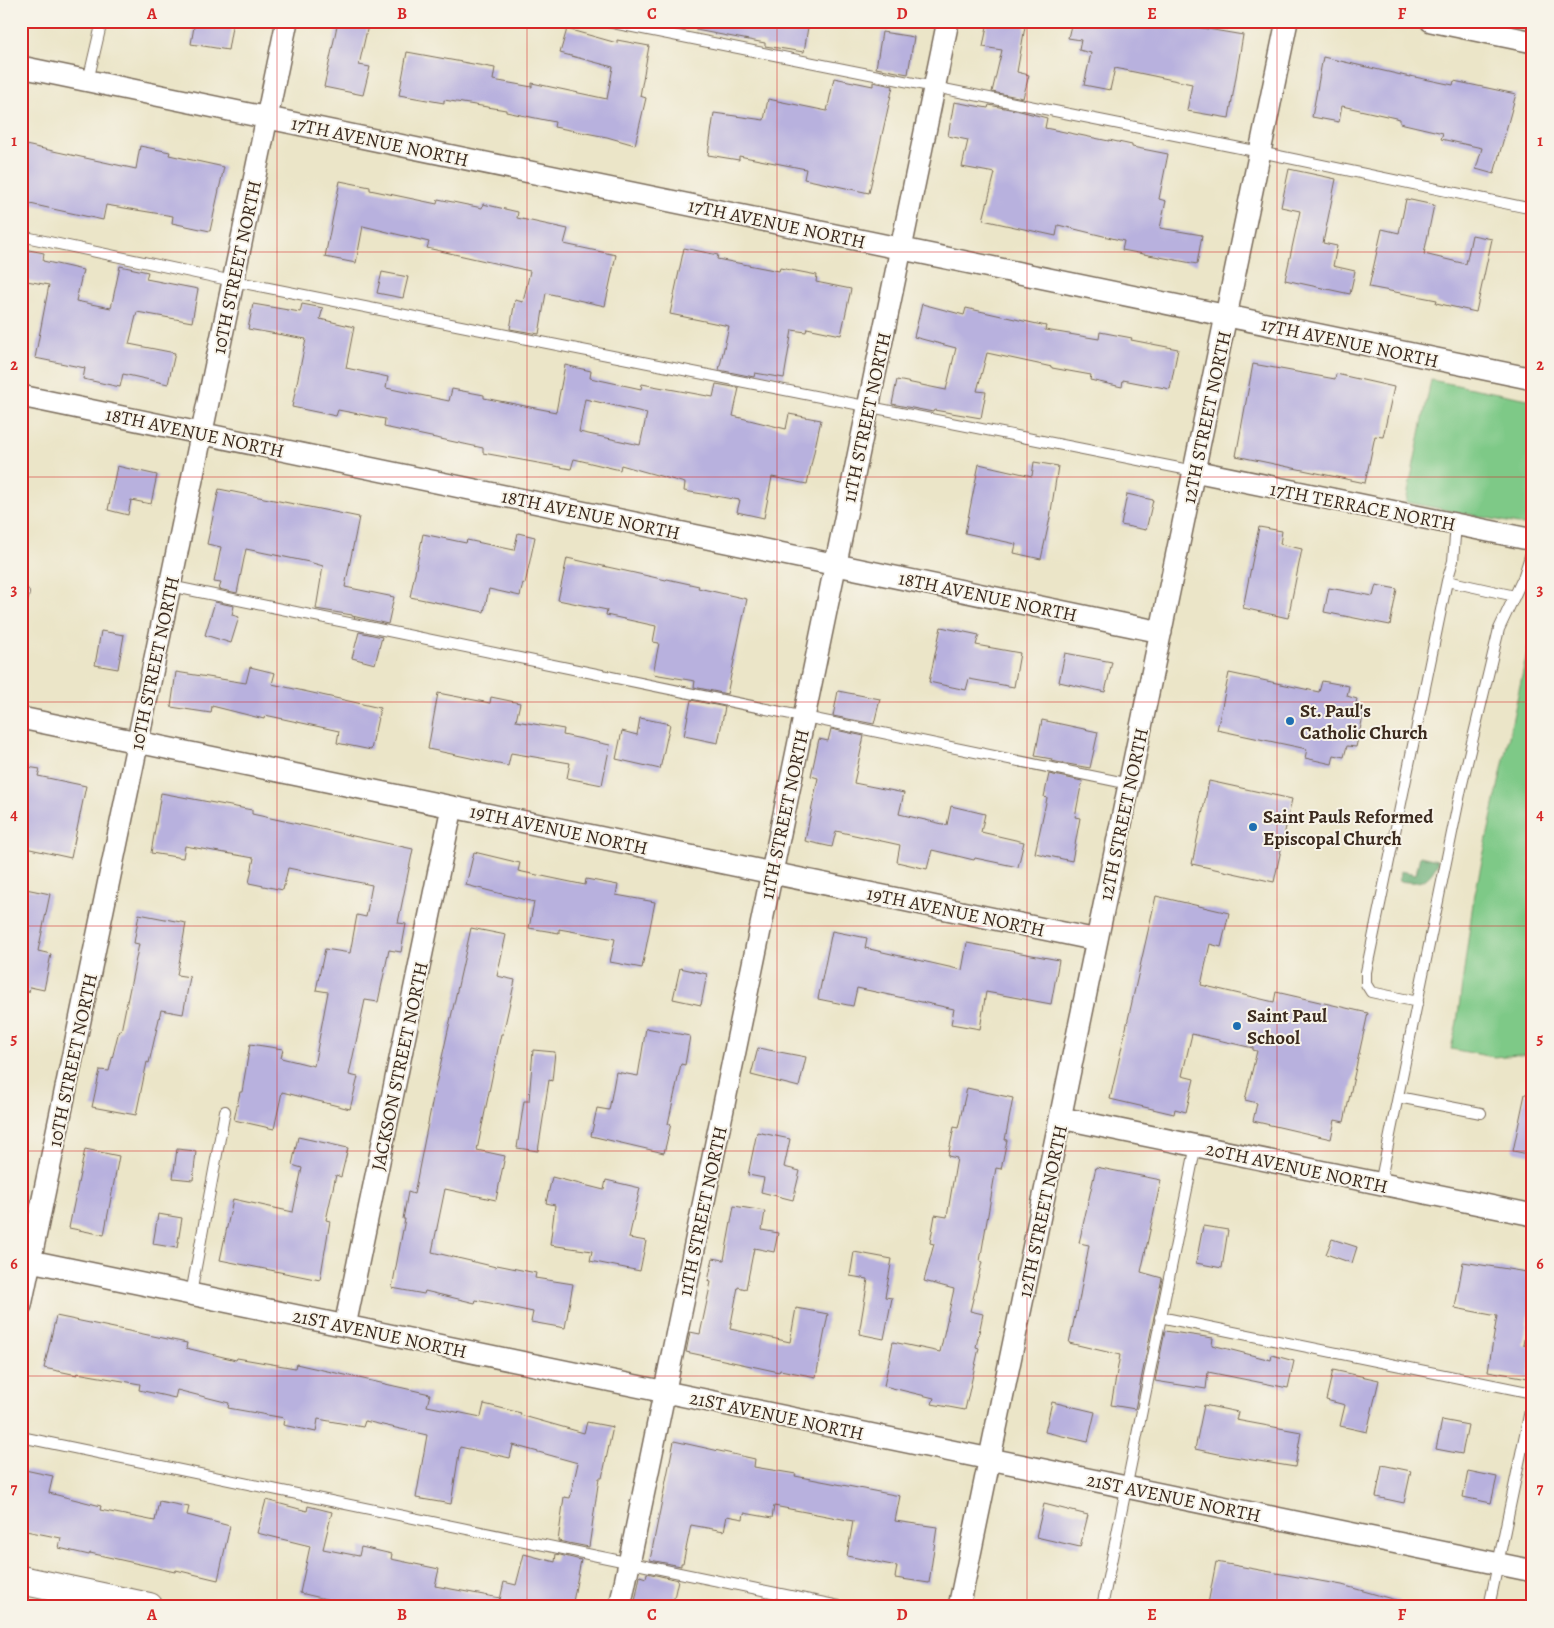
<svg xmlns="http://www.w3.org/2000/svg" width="1554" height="1628" viewBox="0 0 1554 1628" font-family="Alegreya,serif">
<rect width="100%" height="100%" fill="#f7f3e8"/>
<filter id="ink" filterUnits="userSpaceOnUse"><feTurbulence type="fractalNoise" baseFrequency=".02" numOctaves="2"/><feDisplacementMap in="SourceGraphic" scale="10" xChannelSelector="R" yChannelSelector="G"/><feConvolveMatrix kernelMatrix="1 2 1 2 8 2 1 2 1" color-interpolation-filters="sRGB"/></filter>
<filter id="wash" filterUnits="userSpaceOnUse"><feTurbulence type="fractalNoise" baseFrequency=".0096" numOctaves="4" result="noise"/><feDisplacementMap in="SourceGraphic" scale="20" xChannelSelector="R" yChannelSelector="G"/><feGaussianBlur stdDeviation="1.12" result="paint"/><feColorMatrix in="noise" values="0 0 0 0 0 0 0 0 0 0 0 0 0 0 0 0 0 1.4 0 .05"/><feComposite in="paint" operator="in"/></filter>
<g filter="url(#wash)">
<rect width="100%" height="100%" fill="#ebe5c8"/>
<path fill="#7ec987" stroke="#5c7a52" d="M 1431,380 L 1533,400 L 1533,527 L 1406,502 Z
M 1533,625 L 1533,1054 L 1493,1057 L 1451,1049 L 1457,1022 L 1473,903 Z"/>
<path fill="#66ad74" stroke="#506c49" d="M 1420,856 L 1437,860 L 1438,863 C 1427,883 1421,884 1399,881 L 1400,871 L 1416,874 Z"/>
<g id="blocks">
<path fill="#b8b1de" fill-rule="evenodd" d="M 195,21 L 233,21 L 228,50 L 191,44 Z
M 338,21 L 369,21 L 359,65 L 370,67 L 363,95 L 324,87 Z
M 697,21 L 809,21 L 804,52 L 765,46 L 765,43 L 696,30 Z
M 988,21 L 1026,21 L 1017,72 L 1029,75 L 1023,98 L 992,92 L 1002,50 L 983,47 Z
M 1072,21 L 1185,21 L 1184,25 L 1243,35 L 1229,118 L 1187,111 L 1192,84 L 1115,68 L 1110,90 L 1084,85 L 1091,53 L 1079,50 L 1081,40 L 1068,38 Z
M 567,29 L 617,43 L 617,40 L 649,46 L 640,96 L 646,98 L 635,145 L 607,137 L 554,127 L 555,122 L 506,112 L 506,110 L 444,100 L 444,103 L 399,95 L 407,52 L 495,68 L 493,80 L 532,87 L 532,83 L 607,99 L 613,67 L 560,53 Z
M 882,32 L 914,37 L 908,74 L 876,68 Z
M 1323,57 L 1410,77 L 1410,76 L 1453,85 L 1454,81 L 1516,94 L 1494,174 L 1476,169 L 1482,148 L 1441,139 L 1443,133 L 1400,123 L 1400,119 L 1342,106 L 1339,122 L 1312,117 Z
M 834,78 L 873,86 L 873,82 L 893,86 L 869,193 L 804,179 L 806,169 L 739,156 L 739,160 L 708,155 L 714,113 L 764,120 L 768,99 L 827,111 Z
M 954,102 L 988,108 L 989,105 L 1020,111 L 1047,118 L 1045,128 L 1109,141 L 1109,140 L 1132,145 L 1132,147 L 1168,154 L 1159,199 L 1166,201 L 1160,228 L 1202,235 L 1197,264 L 1122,250 L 1124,241 L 1058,225 L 1056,236 L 983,220 L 995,173 L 962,167 L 968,140 L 948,136 Z
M 21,144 L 136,169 L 140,146 L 170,152 L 169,155 L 224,167 L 210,231 L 172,223 L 173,216 L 106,205 L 103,220 L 21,202 Z
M 1289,169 L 1336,179 L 1323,243 L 1337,246 L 1333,266 L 1355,271 L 1350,294 L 1285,280 L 1300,211 L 1281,207 Z
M 340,181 L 370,187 L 370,190 L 437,204 L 438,199 L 482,208 L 483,204 L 518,212 L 517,218 L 568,229 L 564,244 L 616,255 L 605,306 L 546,293 L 539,334 L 510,329 L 515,300 L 523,302 L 530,271 L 427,248 L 429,242 L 363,226 L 356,263 L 325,257 Z
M 1406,199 L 1434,205 L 1424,254 L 1466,264 L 1472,235 L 1492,239 L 1476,312 L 1436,303 L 1437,300 L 1369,287 L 1382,229 L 1399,233 Z
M 684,248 L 718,255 L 717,259 L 779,271 L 780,268 L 817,275 L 816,282 L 851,289 L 841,335 L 807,328 L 806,332 L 792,330 L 784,378 L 755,373 L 754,377 L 719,370 L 729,326 L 670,314 Z
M 24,249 L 44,253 L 43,261 L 83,270 L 76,301 L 111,308 L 120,266 L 148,272 L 146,279 L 198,289 L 192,322 L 137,312 L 129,344 L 175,353 L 168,384 L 123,374 L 120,387 L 83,379 L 85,368 L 35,358 L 49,285 L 21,280 L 21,262 Z
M 382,272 L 408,277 L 403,298 L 377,293 Z
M 253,304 L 300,312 L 302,304 L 323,308 L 320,319 L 354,327 L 346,368 L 388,377 L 386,388 L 449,401 L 452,389 L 484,395 L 484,398 L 556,412 L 565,365 L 591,371 L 590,378 L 641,389 L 642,384 L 713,397 L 716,384 L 739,388 L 733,416 L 786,429 L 789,414 L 821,420 L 807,484 L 772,477 L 764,518 L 737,512 L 740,500 L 684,491 L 685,483 L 621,465 L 620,470 L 574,459 L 571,469 L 483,453 L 483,448 L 384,427 L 385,419 L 338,410 L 336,416 L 292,407 L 306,339 L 248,329 ZM 585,399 L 647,413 L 640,445 L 579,432 Z
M 922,304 L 964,315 L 966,308 L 1046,326 L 1045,330 L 1099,339 L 1100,332 L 1132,338 L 1131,340 L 1178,349 L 1170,389 L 1123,380 L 1122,387 L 1090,380 L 1091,375 L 1052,368 L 1052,367 L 987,353 L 977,391 L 986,392 L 981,418 L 934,410 L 933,412 L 892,404 L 897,380 L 946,390 L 956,348 L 914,337 Z
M 1253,364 L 1335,379 L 1336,374 L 1394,387 L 1383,437 L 1375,436 L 1365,483 L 1236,456 Z
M 1034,462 L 1058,466 L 1050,518 L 1041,559 L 1014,553 L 1016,544 L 965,533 L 979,464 L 1032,476 Z
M 117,466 L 157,475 L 151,504 L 131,500 L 128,515 L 108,510 Z
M 219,489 L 359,517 L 345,587 L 394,597 L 388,624 L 352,616 L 352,615 L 316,609 L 323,566 L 309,562 L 246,549 L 237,593 L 219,589 L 221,583 L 214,582 L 221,547 L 207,544 Z
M 1127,494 L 1153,500 L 1146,530 L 1121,525 Z
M 1259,527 L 1282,531 L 1280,544 L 1302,549 L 1288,618 L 1243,608 Z
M 518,533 L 535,537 L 525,584 L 523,583 L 520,596 L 489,589 L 484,612 L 410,597 L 423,534 L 466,543 L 467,540 L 514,550 Z
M 567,558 L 666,580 L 667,579 L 699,586 L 698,588 L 747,599 L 727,694 L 694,687 L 695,681 L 653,674 L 659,643 L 653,642 L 656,626 L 606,615 L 607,610 L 558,600 Z
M 1376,585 L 1397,589 L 1390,625 L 1324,612 L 1329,588 L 1373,596 Z
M 215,602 L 234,606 L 232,615 L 239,617 L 231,643 L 205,635 Z
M 941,627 L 979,635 L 976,645 L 1020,653 L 1014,687 L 969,679 L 966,690 L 929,682 Z
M 101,631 L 124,635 L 118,669 L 95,665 Z
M 359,632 L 382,637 L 375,664 L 352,658 Z
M 1065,653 L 1112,662 L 1105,692 L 1059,682 Z
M 250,667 L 275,673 L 272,684 L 380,708 L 371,750 L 337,743 L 339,731 L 265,715 L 264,719 L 212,706 L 211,713 L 171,707 L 176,672 L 246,683 Z
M 1229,673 L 1319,692 L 1322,681 L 1349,686 L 1347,696 L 1357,699 L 1354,710 L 1364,712 L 1356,747 L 1347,746 L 1344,757 L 1334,755 L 1332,764 L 1305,758 L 1307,749 L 1217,730 Z
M 838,691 L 880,699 L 874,724 L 833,716 Z
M 438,693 L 490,703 L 491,697 L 520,703 L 516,721 L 564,729 L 563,735 L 610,745 L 602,785 L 567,778 L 570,763 L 511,753 L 508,766 L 428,749 Z
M 691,700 L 725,707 L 718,743 L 684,736 Z
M 640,718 L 670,724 L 660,769 L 616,759 L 622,731 L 637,735 Z
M 1042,720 L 1098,732 L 1090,768 L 1051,761 L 1052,759 L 1035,756 Z
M 831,729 L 864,736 L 854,783 L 904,793 L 899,814 L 947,825 L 951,806 L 985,814 L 981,832 L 1024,842 L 1018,867 L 975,858 L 974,860 L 932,850 L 927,869 L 897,862 L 900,845 L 836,831 L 832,847 L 805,841 L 818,778 L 811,776 L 819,739 L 828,741 Z
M 21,766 L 40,769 L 38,776 L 86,786 L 71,858 L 21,847 Z
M 1049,774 L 1082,781 L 1075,817 L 1080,818 L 1072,861 L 1035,853 L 1047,798 L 1044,797 Z
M 1209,781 L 1292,799 L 1274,882 L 1192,864 Z
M 161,793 L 252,810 L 252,814 L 413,849 L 398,923 L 406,924 L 401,952 L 389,950 L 378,1002 L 365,1000 L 349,1075 L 358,1077 L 350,1109 L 282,1092 L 274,1129 L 234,1120 L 240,1092 L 242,1092 L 250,1044 L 283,1049 L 281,1058 L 314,1066 L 328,992 L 316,990 L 325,949 L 350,953 L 357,915 L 366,917 L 372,885 L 288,868 L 283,890 L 249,883 L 254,858 L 185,846 L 183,858 L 151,853 Z
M 474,852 L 520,863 L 518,871 L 585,885 L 586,879 L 618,885 L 616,895 L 655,902 L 642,968 L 610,962 L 615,939 L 559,929 L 559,933 L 529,928 L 534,902 L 466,885 Z
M 21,888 L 50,894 L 38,951 L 51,954 L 44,990 L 30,987 L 29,992 L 21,991 Z
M 1156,896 L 1229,913 L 1221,947 L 1210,944 L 1201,985 L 1274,1002 L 1276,992 L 1368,1013 L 1344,1122 L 1335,1120 L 1331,1139 L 1253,1121 L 1257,1103 L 1245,1100 L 1257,1051 L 1253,1050 L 1253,1048 L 1192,1034 L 1182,1076 L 1194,1079 L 1186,1112 L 1175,1109 L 1174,1114 L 1110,1099 Z
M 139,914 L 186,923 L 177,975 L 190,977 L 183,1014 L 161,1010 L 149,1063 L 147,1062 L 136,1115 L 92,1107 L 100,1070 L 109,1071 L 119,1030 L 121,1031 L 139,944 L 134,943 Z
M 471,928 L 506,935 L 497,976 L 515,980 L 503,1034 L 501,1034 L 477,1150 L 505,1156 L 496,1200 L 445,1189 L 432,1252 L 496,1267 L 497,1265 L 536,1273 L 535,1278 L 573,1284 L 565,1328 L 531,1322 L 533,1312 L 476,1300 L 475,1303 L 425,1291 L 424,1294 L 392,1288 L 405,1219 L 403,1219 L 408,1192 L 414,1194 L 434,1093 Z
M 832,931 L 867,938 L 865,948 L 962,970 L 967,943 L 1059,960 L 1051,1004 L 986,992 L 980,1029 L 951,1024 L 954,1009 L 857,988 L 853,1006 L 818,999 Z
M 680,968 L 707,974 L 701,1005 L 673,999 Z
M 646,1028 L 690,1036 L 685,1065 L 681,1064 L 668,1124 L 671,1124 L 664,1153 L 591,1136 L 597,1108 L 609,1110 L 616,1072 L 638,1076 Z
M 758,1048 L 806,1057 L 799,1087 L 751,1075 Z
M 533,1050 L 555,1052 L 552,1081 L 549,1080 L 538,1151 L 517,1148 L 524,1101 L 529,1101 Z
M 967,1088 L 1013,1098 L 1005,1140 L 1007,1140 L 1001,1169 L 996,1168 L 980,1261 L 982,1262 L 970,1311 L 983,1314 L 976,1347 L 979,1348 L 965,1410 L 932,1404 L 934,1398 L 884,1386 L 893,1342 L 940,1352 L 954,1289 L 924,1281 L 934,1244 L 930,1243 L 935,1215 L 947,1217 L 957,1158 L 948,1156 L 954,1127 L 958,1128 Z
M 1525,1094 L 1533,1094 L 1533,1155 L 1513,1151 Z
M 757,1132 L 790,1139 L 784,1167 L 800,1171 L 793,1200 L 761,1192 L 764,1178 L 748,1175 Z
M 298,1137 L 348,1148 L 341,1177 L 336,1175 L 326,1220 L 330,1221 L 320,1280 L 220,1260 L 233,1199 L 293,1212 L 302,1168 L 292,1165 Z
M 85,1149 L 119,1156 L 104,1235 L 69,1228 Z
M 177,1149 L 196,1151 L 193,1180 L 173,1178 Z
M 1096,1167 L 1161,1180 L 1141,1272 L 1162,1278 L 1135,1409 L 1111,1405 L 1120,1355 L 1069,1343 L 1076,1311 L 1077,1312 L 1089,1245 L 1079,1243 Z
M 552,1177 L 604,1190 L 606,1180 L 640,1188 L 629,1238 L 646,1241 L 640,1271 L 590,1261 L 592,1251 L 550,1245 L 555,1205 L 546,1203 Z
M 734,1206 L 765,1211 L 762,1230 L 778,1233 L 774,1252 L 754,1248 L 746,1289 L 738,1287 L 730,1329 L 790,1342 L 796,1308 L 828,1314 L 816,1377 L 780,1370 L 779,1372 L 686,1352 L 690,1332 L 700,1334 L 711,1282 L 708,1281 L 713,1258 L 724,1260 Z
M 158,1214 L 182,1218 L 177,1248 L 153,1244 Z
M 1203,1226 L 1228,1230 L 1222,1268 L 1196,1263 Z
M 1332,1239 L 1357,1247 L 1352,1263 L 1326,1254 Z
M 854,1252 L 892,1259 L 885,1297 L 892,1298 L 884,1339 L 859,1334 L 868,1279 L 850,1276 Z
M 1463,1262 L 1533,1273 L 1533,1289 L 1523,1345 L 1533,1347 L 1528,1378 L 1488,1371 L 1497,1316 L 1455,1308 Z
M 56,1316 L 187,1343 L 186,1348 L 236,1360 L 237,1358 L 295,1368 L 296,1364 L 430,1394 L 427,1406 L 481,1417 L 484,1404 L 521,1413 L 520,1415 L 584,1433 L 587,1422 L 613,1427 L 602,1478 L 599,1478 L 589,1547 L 558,1541 L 564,1497 L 570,1498 L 578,1463 L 513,1445 L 510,1458 L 460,1447 L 451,1504 L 416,1498 L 427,1435 L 365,1421 L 363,1427 L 318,1419 L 316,1432 L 283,1425 L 284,1418 L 228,1408 L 229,1403 L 177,1390 L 175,1398 L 139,1390 L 140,1384 L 77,1373 L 77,1375 L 44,1368 Z
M 1165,1331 L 1213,1338 L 1212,1345 L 1271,1360 L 1272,1355 L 1294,1361 L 1288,1388 L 1208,1372 L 1206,1389 L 1155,1381 Z
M 1333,1370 L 1379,1380 L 1367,1432 L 1340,1426 L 1345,1405 L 1326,1400 Z
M 1052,1402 L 1095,1412 L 1088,1442 L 1045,1432 Z
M 1204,1405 L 1238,1412 L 1236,1420 L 1301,1432 L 1295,1467 L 1228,1456 L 1195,1449 Z
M 1442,1420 L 1468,1425 L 1462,1454 L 1436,1449 Z
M 674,1441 L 755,1459 L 754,1467 L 796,1474 L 795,1476 L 900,1496 L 895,1521 L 937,1527 L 929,1583 L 895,1578 L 897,1566 L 847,1556 L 853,1521 L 774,1506 L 772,1518 L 744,1513 L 743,1519 L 727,1516 L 724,1531 L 691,1525 L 683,1563 L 681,1563 L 681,1566 L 650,1560 Z
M 1382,1465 L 1411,1471 L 1404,1503 L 1376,1497 Z
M 25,1470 L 53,1476 L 49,1493 L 101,1506 L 100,1510 L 155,1521 L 159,1501 L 189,1507 L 187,1515 L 230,1526 L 218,1580 L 176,1570 L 175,1572 L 90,1553 L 89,1555 L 59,1548 L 61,1538 L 21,1530 L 21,1489 Z
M 1468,1471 L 1497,1477 L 1491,1503 L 1463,1497 Z
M 266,1500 L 307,1511 L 308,1506 L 332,1512 L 323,1549 L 359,1556 L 361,1547 L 392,1554 L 391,1559 L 439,1569 L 435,1586 L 500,1598 L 499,1604 L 504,1582 L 516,1585 L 524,1554 L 555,1562 L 556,1554 L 581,1560 L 572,1607 L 360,1607 L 300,1593 L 310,1546 L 257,1533 Z
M 1044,1504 L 1088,1515 L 1080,1547 L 1036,1537 Z
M 1216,1562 L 1342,1585 L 1399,1601 L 1398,1607 L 1227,1607 L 1208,1604 Z
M 647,1573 L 678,1580 L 672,1607 L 634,1607 L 640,1576 L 646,1578 Z"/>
</g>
</g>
<g filter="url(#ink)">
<use href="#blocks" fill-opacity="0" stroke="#796b5a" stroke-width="1"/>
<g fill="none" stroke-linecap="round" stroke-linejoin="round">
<g stroke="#796b5a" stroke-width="12">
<path id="lane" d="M 603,21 L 1260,152 L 1533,209
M 88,81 L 102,21
M 21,236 L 233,281 L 1194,471
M 1447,581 L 1515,596
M 170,586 L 1130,784
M 21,593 L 24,593 L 21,605
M 1418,1002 L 1371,992 L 1366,984 L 1366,972 L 1447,581 L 1453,561 L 1456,524
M 1398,1097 L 1481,1113
M 1380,1184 L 1462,784 L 1499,629 L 1523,578 L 1533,547
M 191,1294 L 225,1111
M 1160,1317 L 1533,1393
M 21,1437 L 844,1607
M 1102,1607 L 1196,1145
M 1489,1607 L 1533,1396"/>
</g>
<g stroke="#796b5a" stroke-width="24">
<path id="street" d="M 1431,21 L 1533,42
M 21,67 L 1533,379
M 21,396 L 1161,632
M 1194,471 L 1533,540
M 21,718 L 1097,940
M 1061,1118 L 1533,1215
M 21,1259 L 1533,1571
M 21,1305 L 287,21
M 345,1326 L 452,807
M 620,1607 L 948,21
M 959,1607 L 1287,21"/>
</g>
<g stroke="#796b5a" stroke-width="30">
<path id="secondary" d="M 21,1580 L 149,1607"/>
</g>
<use href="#lane" stroke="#fff" stroke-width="10"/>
<use href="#street" stroke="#fff" stroke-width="21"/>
<use href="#secondary" stroke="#fff" stroke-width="28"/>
</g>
</g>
<path fill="none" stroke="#d62828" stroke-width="1" stroke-opacity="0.55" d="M 277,21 L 277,1607M 527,21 L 527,1607M 777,21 L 777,1607M 1027,21 L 1027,1607M 1277,21 L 1277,1607M 21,252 L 1533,252M 21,477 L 1533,477M 21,702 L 1533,702M 21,926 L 1533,926M 21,1151 L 1533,1151M 21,1376 L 1533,1376"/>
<g fill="#1f6fb2" stroke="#f7f3e8" stroke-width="2">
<circle cx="1290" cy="721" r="5"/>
<circle cx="1253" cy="827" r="5"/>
<circle cx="1237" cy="1026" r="5"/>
</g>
<g text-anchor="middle" stroke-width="4" stroke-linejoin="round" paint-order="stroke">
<g font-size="19" fill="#3b2a1e" stroke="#f7f3e8">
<text transform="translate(380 141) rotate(12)" y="7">17TH AVENUE NORTH</text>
<text transform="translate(777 223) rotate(12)" y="7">17TH AVENUE NORTH</text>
<text transform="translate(236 267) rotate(-78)" y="7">10TH STREET NORTH</text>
<text transform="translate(1350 342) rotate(12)" y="7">17TH AVENUE NORTH</text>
<text transform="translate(866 417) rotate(-78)" y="7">11TH STREET NORTH</text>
<text transform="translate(1206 417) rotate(-78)" y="7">12TH STREET NORTH</text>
<text transform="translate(195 432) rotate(12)" y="7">18TH AVENUE NORTH</text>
<text transform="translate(1363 506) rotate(11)" y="7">17TH TERRACE NORTH</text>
<text transform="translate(591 514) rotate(12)" y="7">18TH AVENUE NORTH</text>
<text transform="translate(988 596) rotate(12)" y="7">18TH AVENUE NORTH</text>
<text transform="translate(154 663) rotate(-78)" y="7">10TH STREET NORTH</text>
<text transform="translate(784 814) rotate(-78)" y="7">11TH STREET NORTH</text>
<text transform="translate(1123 814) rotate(-78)" y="7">12TH STREET NORTH</text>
<text transform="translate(559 829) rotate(12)" y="7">19TH AVENUE NORTH</text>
<text transform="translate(956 911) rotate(12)" y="7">19TH AVENUE NORTH</text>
<text transform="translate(72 1060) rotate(-78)" y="7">10TH STREET NORTH</text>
<text transform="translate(399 1066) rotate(-78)" y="7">JACKSON STREET NORTH</text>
<text transform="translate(1297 1167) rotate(12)" y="7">20TH AVENUE NORTH</text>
<text transform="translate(702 1211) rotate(-78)" y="7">11TH STREET NORTH</text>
<text transform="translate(1042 1211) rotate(-78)" y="7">12TH STREET NORTH</text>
<text transform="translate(380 1333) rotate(12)" y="7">21ST AVENUE NORTH</text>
<text transform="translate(777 1415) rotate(12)" y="7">21ST AVENUE NORTH</text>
<text transform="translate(1174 1497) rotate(12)" y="7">21ST AVENUE NORTH</text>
</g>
<g font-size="19" font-weight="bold" fill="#3b2a1e" stroke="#f7f3e8" text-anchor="start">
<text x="1300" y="717">St. Paul's<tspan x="1300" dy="22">Catholic Church</tspan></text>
<text x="1263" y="823">Saint Pauls Reformed<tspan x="1263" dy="22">Episcopal Church</tspan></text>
<text x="1247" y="1022">Saint Paul<tspan x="1247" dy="22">School</tspan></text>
</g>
</g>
<rect width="1554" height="1628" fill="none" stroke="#f7f3e8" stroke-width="55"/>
<rect x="28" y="28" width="1498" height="1572" fill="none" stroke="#d62828" stroke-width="2"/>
<g font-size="16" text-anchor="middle" font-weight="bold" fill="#d62828">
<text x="152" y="19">A</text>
<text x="402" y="19">B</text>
<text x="652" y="19">C</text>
<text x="902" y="19">D</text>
<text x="1152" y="19">E</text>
<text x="1402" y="19">F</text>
<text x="14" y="146">1</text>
<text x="1540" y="146">1</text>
<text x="14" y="370">2</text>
<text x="1540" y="370">2</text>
<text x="14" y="595">3</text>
<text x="1540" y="595">3</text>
<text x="14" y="820">4</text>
<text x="1540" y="820">4</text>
<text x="14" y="1044">5</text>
<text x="1540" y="1044">5</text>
<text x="14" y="1269">6</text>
<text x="1540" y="1269">6</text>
<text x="14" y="1494">7</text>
<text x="1540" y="1494">7</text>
<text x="152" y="1620">A</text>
<text x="402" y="1620">B</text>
<text x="652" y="1620">C</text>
<text x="902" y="1620">D</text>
<text x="1152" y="1620">E</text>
<text x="1402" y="1620">F</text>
</g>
</svg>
